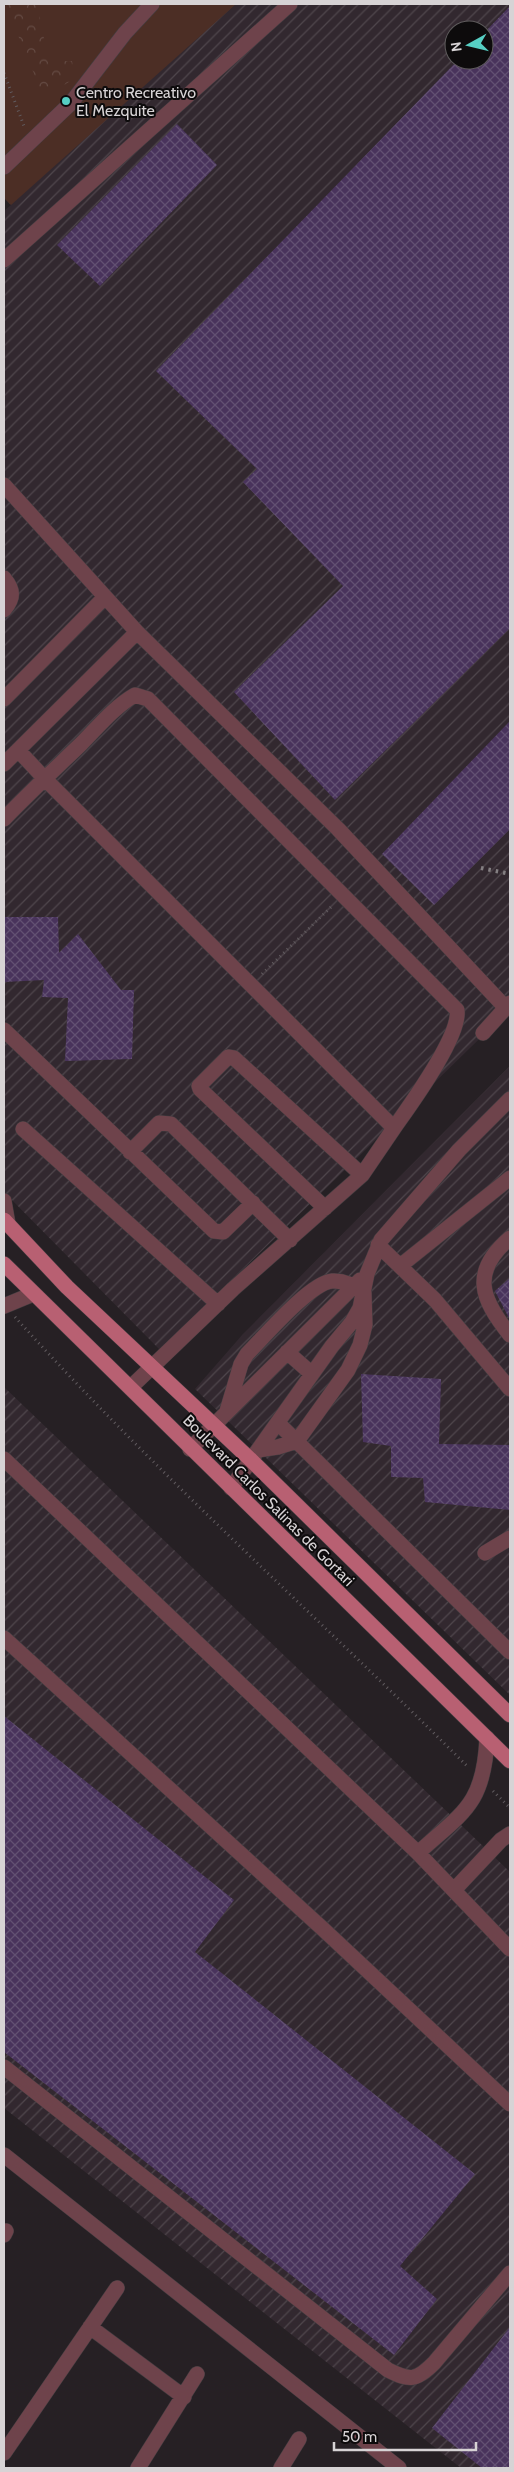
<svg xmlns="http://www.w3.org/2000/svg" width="514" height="2472" viewBox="0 0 514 2472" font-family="Cabin,sans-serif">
<defs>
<pattern id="industrial-furrows" width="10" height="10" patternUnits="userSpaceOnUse" patternTransform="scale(1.25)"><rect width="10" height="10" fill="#32282f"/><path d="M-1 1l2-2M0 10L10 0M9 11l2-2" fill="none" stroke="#4f464c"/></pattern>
<pattern id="park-crowns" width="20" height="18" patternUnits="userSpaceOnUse" patternTransform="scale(1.25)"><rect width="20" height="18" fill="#4c2e25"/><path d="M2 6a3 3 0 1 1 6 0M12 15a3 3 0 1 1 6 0" fill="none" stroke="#654b44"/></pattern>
<pattern id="building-cross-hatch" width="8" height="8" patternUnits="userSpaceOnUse" patternTransform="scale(1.25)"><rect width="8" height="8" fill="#49335c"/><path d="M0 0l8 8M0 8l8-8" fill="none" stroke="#625072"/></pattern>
</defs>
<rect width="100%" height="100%" fill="#262024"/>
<path fill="url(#industrial-furrows)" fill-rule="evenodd" d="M 4,4 L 510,4 L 510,1009 L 160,1350 L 4,1192 L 4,211 L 11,205 L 4,198 ZM 454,30 L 484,30 L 484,60 L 454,60 Z
M 510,1066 L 510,1695 L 195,1389 L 243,1334 Z
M 4,1387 L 510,1872 L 510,2468 L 461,2468 L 4,2108 Z"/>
<path fill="#4c2e25" d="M 4,4 L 236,4 L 11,205 L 4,198 Z"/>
<path fill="url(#park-crowns)" d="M 5,4 L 40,4 C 38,19 44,53 59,60 C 63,61 69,61 72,61 L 75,78 L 44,98 Z"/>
<path fill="url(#building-cross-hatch)" d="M 510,6 L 510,628 L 335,800 L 234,692 L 343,586 L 243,482 L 257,469 L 156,371 L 458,60 L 484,60 L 484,33 Z
M 177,124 L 217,165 L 100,286 L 57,245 Z
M 510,721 L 510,829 L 434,905 L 382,854 Z
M 4,917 L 58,917 L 59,953 L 78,934 L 121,990 L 134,990 L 132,1059 L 65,1061 L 68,998 L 42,997 L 44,980 L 4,982 Z
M 510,1278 L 510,1320 L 495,1291 Z
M 361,1374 L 441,1379 L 439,1444 L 510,1445 L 510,1510 L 425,1502 L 423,1478 L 391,1477 L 391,1446 L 363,1442 Z
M 4,1716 L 234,1900 L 195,1952 L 475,2174 L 400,2266 L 437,2299 L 394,2355 L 4,2052 Z
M 510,2327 L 510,2468 L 482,2468 L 432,2428 Z"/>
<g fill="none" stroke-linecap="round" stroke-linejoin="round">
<g stroke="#423d40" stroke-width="16">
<path id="minor" d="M 4,167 L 71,103 L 125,33 L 152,4
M 4,260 L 290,4
M 4,485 L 137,632 L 338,829 L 505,1007
M 4,578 C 14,590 14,598 4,610
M 4,699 L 105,597
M 4,764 L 137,632
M 4,819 C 29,793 55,769 81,744 C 98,727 114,707 135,695 L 148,699 L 457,1010 C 461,1036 410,1105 394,1128 L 44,778 L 18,750
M 4,1030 L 214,1231 L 223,1232 L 253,1203
M 483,1033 L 510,1003
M 23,1129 L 218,1304
M 130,1152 L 159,1123 L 171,1124 L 290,1240
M 4,1201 L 8,1224
M 325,1208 L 200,1089 L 199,1086 L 228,1057 L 234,1058 L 362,1175
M 510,1238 C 470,1272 481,1299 510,1335
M 378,1245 L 435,1300 L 510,1389
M 400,1266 L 510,1178
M 4,1306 L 33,1294
M 287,1352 L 312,1374
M 131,1387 L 233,1289 L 362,1175 L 394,1128
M 227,1411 L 241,1364 L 247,1354 C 264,1337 310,1283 332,1281 C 345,1280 355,1286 364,1293 L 365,1325 L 360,1345 L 348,1370 L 297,1441 L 278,1447 L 258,1450
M 278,1423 L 510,1652
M 190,1449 L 360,1280
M 4,1459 L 418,1853 L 510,1949
M 231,1488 L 332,1346 L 352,1322 L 360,1308 L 367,1274 L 381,1240 L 459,1150 L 510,1099
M 485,1553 L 510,1538
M 4,1638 L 323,1929 L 510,2104
M 418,1853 C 463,1812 484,1805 487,1738
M 454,1890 L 501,1840 L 510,1834
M 4,2067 L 388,2370 C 410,2381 416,2381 434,2363 L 510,2273
M 4,2155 L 399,2468
M 4,2235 L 6,2231
M 90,2327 L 184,2397
M 4,2453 L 117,2288
M 138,2468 L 197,2374
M 281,2468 L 299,2439"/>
</g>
<g stroke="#423d40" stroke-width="16">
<path id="major" d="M 4,1220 L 67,1287 L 251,1460 L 510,1715
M 4,1264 L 510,1761"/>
</g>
<path stroke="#615b5f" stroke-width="3" stroke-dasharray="1 4" stroke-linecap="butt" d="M 4,73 L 24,126
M 262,974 L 331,907
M 15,1317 C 157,1475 317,1616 467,1766
M 493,1791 L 510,1808"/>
<use href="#minor" stroke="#6e434b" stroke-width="15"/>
<use href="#major" stroke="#b86072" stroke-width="15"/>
<path stroke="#847f82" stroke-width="4" stroke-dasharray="2.5 5" stroke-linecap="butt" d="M 481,868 L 510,874"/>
</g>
<circle fill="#56cec3" stroke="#0d0b0c" stroke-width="2" cx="66" cy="101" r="5"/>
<g text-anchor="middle" stroke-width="4" stroke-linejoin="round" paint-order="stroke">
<g font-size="16" fill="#d7d3d5" stroke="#0d0b0c" text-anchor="start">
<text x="76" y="98">Centro Recreativo<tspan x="76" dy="18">El Mezquite</tspan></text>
</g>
<g font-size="16" fill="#d7d3d5" stroke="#0d0b0c">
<text transform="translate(269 1500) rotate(45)" y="6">Boulevard Carlos Salinas de Gortari</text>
</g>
</g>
<rect width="514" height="2472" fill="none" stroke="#d7d3d5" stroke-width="10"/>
<g transform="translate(469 45) rotate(262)"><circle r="24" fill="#0d0b0c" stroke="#5e5b5c"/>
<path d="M0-4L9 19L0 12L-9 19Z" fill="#56cec3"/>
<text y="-8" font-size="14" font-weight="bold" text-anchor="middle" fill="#d7d3d5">N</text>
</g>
<path d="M334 2442v8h142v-8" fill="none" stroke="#d7d3d5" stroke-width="2.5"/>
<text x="342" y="2442" font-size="15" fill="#d7d3d5" stroke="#0d0b0c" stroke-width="4" paint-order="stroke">50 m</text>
</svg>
